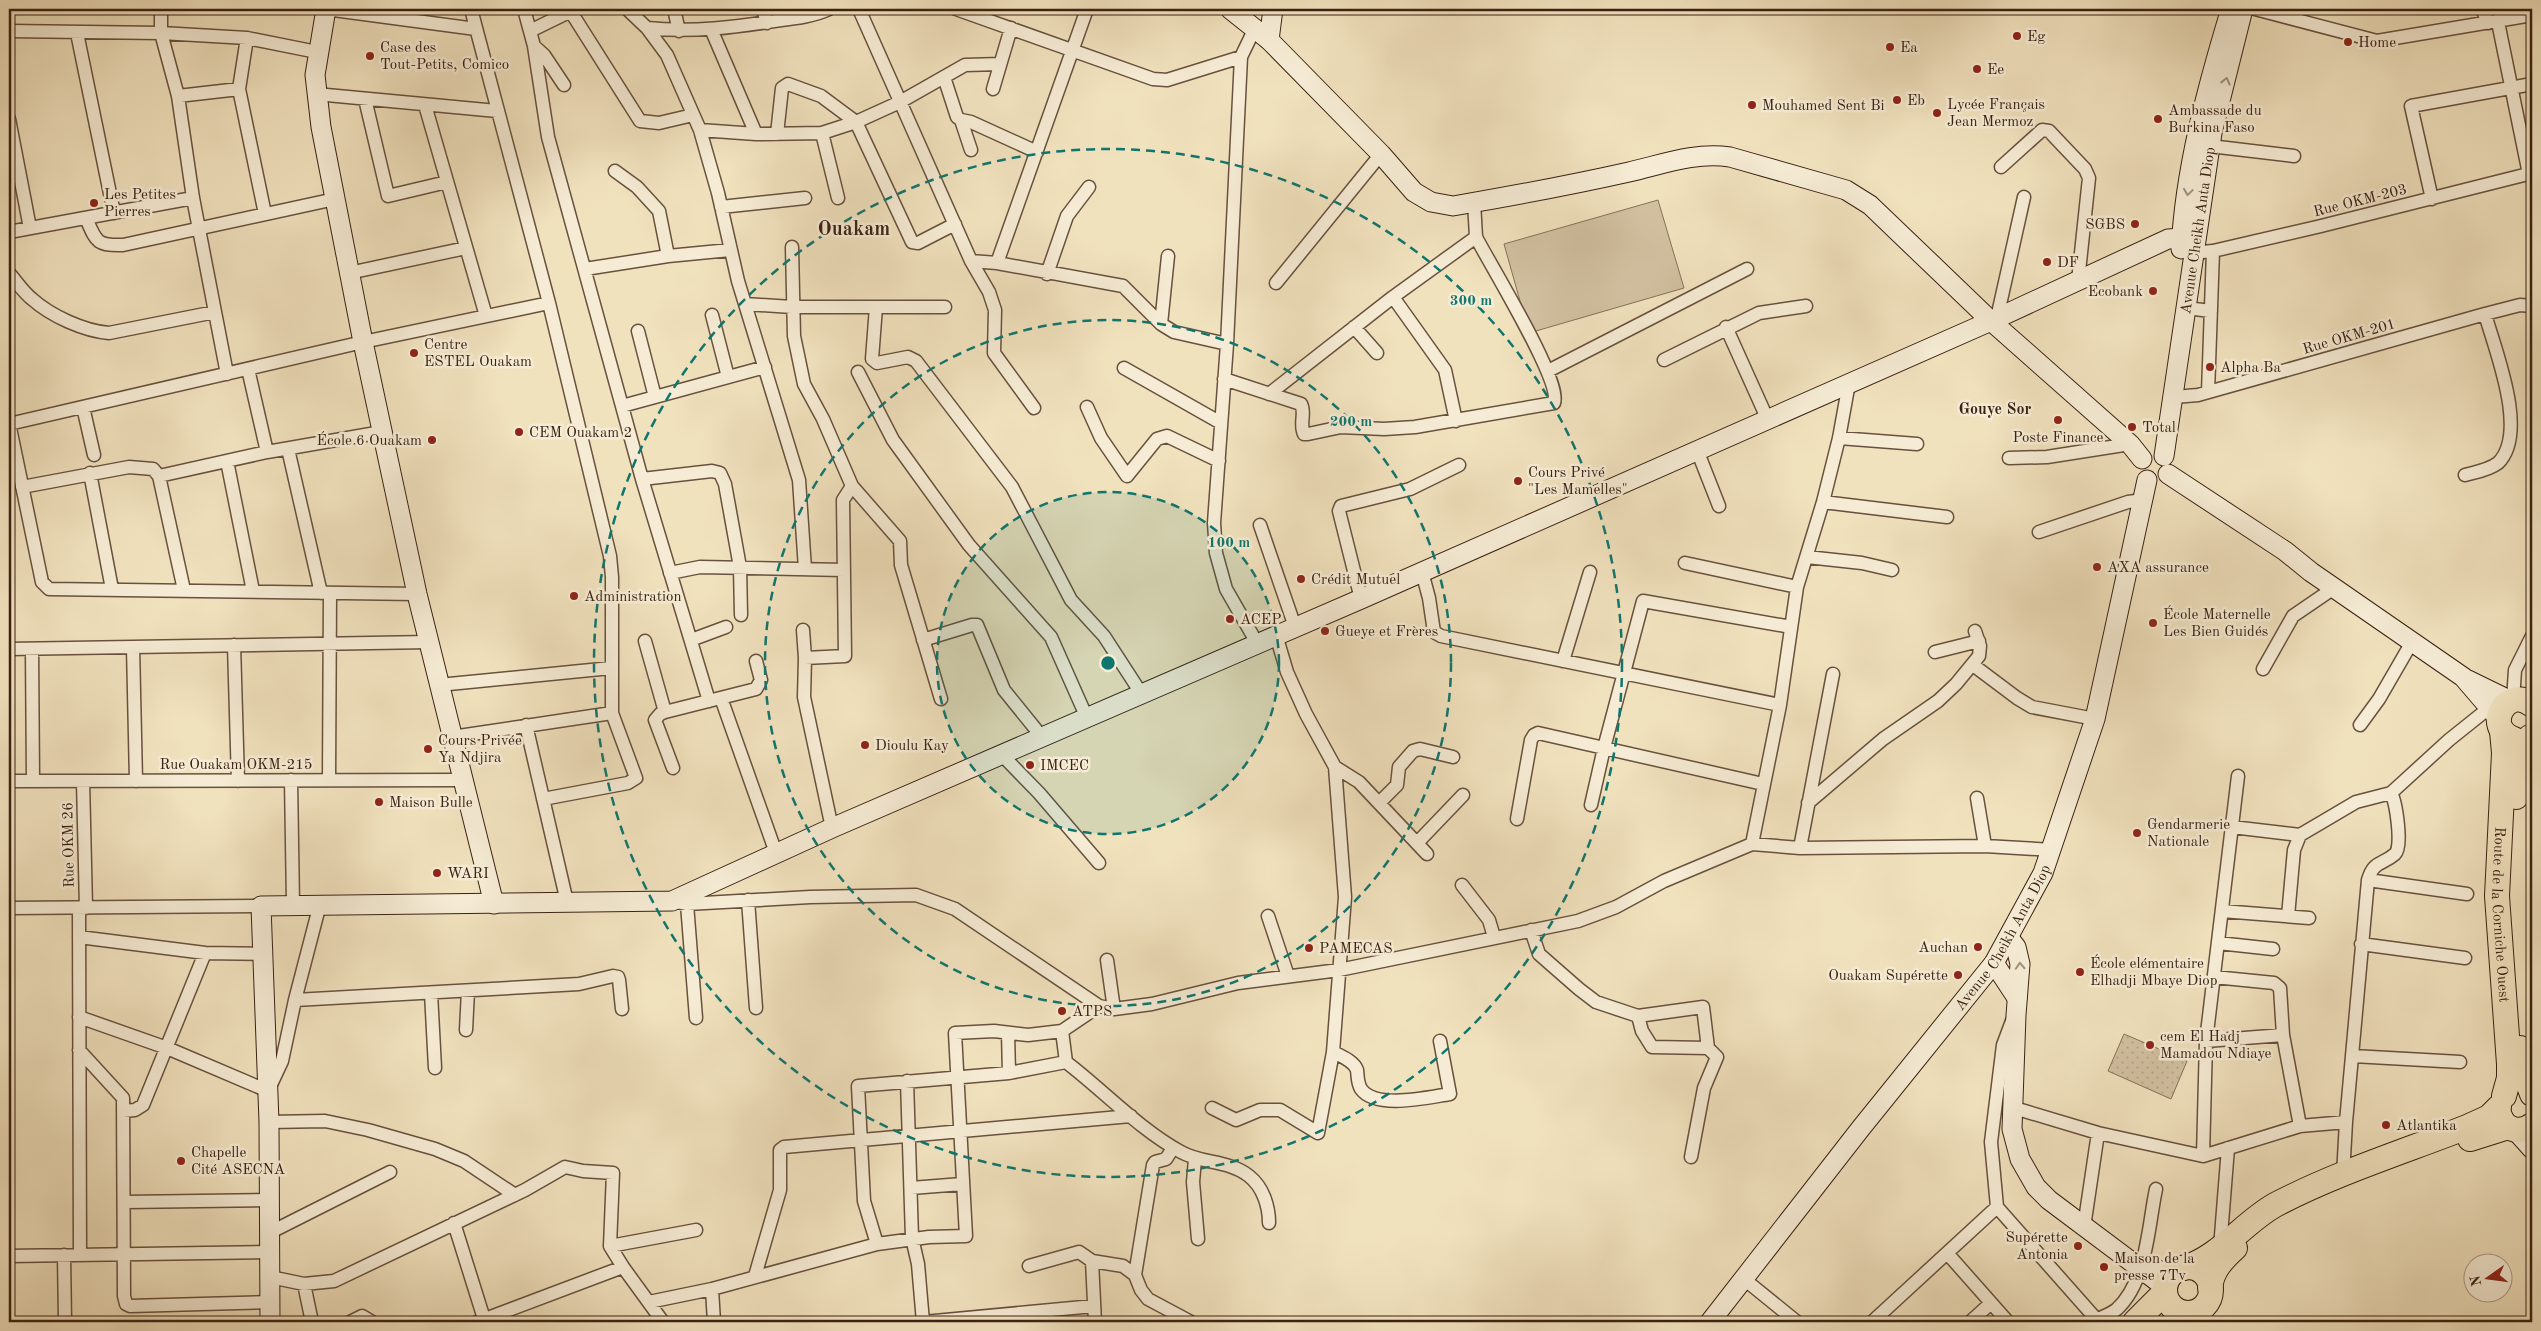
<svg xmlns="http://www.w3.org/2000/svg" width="2541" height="1331" viewBox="0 0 2541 1331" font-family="'Old Standard TT',serif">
<defs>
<pattern id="grass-tufts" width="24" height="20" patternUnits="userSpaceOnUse" patternTransform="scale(1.25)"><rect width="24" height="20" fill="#d2c1a1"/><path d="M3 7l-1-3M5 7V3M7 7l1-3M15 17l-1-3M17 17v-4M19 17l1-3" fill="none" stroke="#b5a68a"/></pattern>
<pattern id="park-dots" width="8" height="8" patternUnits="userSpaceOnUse" patternTransform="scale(1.25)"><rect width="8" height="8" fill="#d2c1a1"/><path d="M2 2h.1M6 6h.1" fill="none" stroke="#b5a68a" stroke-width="1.8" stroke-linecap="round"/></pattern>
</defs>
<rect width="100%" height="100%" fill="#f1e2be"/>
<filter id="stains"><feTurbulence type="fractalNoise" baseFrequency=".004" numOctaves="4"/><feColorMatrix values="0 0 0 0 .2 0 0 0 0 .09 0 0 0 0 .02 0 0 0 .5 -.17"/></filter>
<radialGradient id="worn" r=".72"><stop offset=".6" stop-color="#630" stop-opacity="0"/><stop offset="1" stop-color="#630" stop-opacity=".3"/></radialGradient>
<path fill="url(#grass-tufts)" stroke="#86715a" d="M 2532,820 L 2532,1014 L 2527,950 L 2528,824 Z"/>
<path fill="url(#park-dots)" stroke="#86715a" d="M 2124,1034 L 2187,1061 L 2171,1099 L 2108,1071 Z"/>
<path fill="#d2c1a1" stroke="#86715a" d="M 1658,200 L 1684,288 L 1529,333 L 1504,244 Z"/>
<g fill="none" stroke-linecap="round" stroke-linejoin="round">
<g stroke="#68513e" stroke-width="15">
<path id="street" d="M 161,9 L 161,33 L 178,96 L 193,198 L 227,374
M 326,9 L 476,29
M 471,9 L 549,303 L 610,556 L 612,577 L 612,713 L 636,778 L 628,783 L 543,799
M 524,9 L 534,46 L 548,137 L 642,479 L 709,701
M 627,9 L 647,28 L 667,55 L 700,130 L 718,193 L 738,281 L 799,480 L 805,569
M 674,9 L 679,31
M 763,9 L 767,23
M 859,9 L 971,261 L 989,292 L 995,310 L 994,353 L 1034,408
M 956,9 L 1153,79 L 1167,80 L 1241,57
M 2255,9 L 2377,41 L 2532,15
M 2482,9 L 2488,23
M 571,12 L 640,121 L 659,123 L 693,115
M 2498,22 L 2529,174
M 647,28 C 692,33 736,27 781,20 C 798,18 814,16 829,9
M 1255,28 L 1241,57 L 1227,344 L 1214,523 L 1216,553 L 1226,589 L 1257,643
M 711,29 L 756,134
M 9,31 L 161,33 L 247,38 L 317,52
M 530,31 L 575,9
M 77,33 L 114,213
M 247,38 L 239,89 L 265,214
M 534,46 L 544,55 L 564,85
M 944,77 L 957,117 L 961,120 L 971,150
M 993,89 L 1011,28
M 316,94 L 497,111
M 178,96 L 239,89
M 365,99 L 388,196 L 447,182
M 425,105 L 486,316
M 9,119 L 30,228
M 961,120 L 971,122 L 1037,152
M 700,130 L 756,134 L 822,133 L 856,122 L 900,102 L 965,65 L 1000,64
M 822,133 L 838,198
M 777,134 L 782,88 L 788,84 L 821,96 L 856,122 L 912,242 L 918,243 L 955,224
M 2210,146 L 2294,156
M 2001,167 L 2042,130 L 2049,131 L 2085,169 L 2089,178 L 2078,281
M 615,171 L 637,187 L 659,211 L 668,256
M 2432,199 L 2411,106 L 2532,84
M 721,207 L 805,198
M 86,218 C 96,241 96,246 123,245 L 335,199
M 9,232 L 193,198
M 2189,244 L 2202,252 L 2213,251 L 2321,226 L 2532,173
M 792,247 L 794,336 L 804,384 L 823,419 L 852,486 L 900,541 L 901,565 L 941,699
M 971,261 L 997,263 L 1123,286 L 1161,324 L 1174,332 L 1227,344
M 997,263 L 1087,9
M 585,269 L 668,256 L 730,250
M 9,273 C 16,281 23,292 32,299 C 51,316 84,331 109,333 L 215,312
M 349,273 L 466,248
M 1047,274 L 1067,216 L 1089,187
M 1276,283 L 1381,154
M 1393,297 L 1445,370 L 1456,421
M 745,304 L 792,307 L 945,307
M 876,307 L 872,359 L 877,363 L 908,357 L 916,361 L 1012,487 L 1071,600 L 1104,636 L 1141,693
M 2186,308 L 2211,311
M 712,315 L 728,377
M 1997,318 L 2024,197
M 1161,324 L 1168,256
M 1354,327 L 1377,353
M 1726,327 L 1767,418
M 638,331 L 655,397
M 1664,360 L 1759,313 L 1806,306
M 1124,368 L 1221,423
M 248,369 L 267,452
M 1548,371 L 1747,269
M 858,372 L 893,440 L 969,545 L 1051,637 L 1087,718
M 1224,379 L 1301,404 C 1306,413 1299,424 1304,434 L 1308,434 L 1341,427 L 1384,429 L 1415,427 L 1554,403 C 1563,382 1489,263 1476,237
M 2208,392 L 2213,251
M 1269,394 L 1393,297 L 1476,237 L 1474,202
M 2174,397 L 2198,395 L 2485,314 L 2520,305 L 2532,306
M 622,406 L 765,367
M 83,407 L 94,455
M 1087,407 L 1101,438 L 1127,476 L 1157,439 L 1167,436 L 1219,461
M 9,423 L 42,582 L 49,589 L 417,594
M 9,424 L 363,342 L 549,303
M 1839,438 L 1917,444
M 288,449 L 321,593
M 1697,450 L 1719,506
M 2009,458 L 2047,457 L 2130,444
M 227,461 L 253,591
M 90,473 L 112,589
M 2465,475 C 2476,472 2489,470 2498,463 C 2529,433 2495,350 2485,314
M 159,476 L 267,452 L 382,432
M 642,479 L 712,471 L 720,473 L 725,484 L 740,567 L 741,615
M 22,487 L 129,467 L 153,469 L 159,476 L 184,590
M 1823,502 L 1947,517
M 1260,525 L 1295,627
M 2039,532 L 2128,502 L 2143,500
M 1807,557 L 1862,563 L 1892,570
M 1685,563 L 1797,587
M 1422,572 L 1429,598 L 1434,632 L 1441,636 L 1780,705
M 670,573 L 700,567 L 844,570
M 1361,599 L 1339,511 L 1341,506 L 1410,489 L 1459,465
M 803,630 L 805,658
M 1276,635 L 1287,672 L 1306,714 L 1335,767 L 1359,782 L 1427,854
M 691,640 L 726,627
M 923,640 L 972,625 L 977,625 L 1004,690 L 1042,737
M 645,641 L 665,712
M 234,645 L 238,781
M 133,647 L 136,781
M 9,649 L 429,642
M 32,649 L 33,781
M 1935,652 L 1979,641
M 1563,661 L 1590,572
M 1973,665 L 2017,698 L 2032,707 L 2095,719
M 2263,669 L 2293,616 L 2334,588
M 439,685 L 611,668
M 721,698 L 776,853
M 2513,700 L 2515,670 L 2532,636
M 526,725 L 567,902
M 2360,725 L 2379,699 L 2412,642
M 452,737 L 612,713
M 1001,754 L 1039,793 L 1099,863
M 673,768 L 655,720 L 660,714 L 665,712 L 756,689 L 761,680 L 756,661
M 291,780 L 293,904
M 329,780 L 330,593
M 9,781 L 463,780
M 83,781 L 86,908
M 1977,798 L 1985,846
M 1379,803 L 1397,785 L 1399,767 L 1413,751 L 1420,749 L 1453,757
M 1808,803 L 1883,739 L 1938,701 L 1956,684 L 1979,656 L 1980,646 L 1975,631
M 1591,805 L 1604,748 L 1643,601 L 1791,627
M 1517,819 L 1531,740 L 1534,735 L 1538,733 L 1763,784
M 2232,827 L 2300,835
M 832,828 L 804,697 L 805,658 L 845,656 L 843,500 L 852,486
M 1417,843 L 1463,795
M 1752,844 L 1780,705 L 1797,587 L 1823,502 L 1839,438 L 1849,383
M 1800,848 L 1833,674
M 2368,880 L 2467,894
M 1462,885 L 1489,920 L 1494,937
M 748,900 L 756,1008
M 672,901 L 687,904 L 810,897 L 916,895 L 955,909 L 1099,1006 L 1114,1009 L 1152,1004 L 1238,983 L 1339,970 L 1578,921 L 1616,907 L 1664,881 L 1752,844 L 1800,848 L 1985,846 L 2053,850
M 687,904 L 696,1018
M 9,908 L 261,906
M 79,908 L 80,1255
M 2222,911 L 2309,918
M 1268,916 L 1288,976
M 2288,916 L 2294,850 L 2300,835 L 2356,802 L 2391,793 L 2449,740 L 2489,708
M 1531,930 L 1539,954 L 1579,989 L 1596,1002 L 1638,1016 L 1642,1031 L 1652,1047 L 1708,1048 L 1717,1057 L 1704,1088 L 1691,1157
M 79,937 L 205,953 L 264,954
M 2218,943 L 2273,949
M 2361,944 L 2465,958
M 1107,960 L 1114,1009
M 2214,977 L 2274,983 L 2280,988 L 2283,1035 L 2300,1126
M 431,993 L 435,1068
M 295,1000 L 579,984 L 613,976 L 618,977 L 619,980 L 622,1009
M 1638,1016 L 1703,1007 L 1708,1048
M 79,1017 L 167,1048 L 268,1091 L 282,1061 L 295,1000 L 320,904
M 2012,1021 L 2003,1045 L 1991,1142 L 1997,1207 L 2097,1320
M 466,1030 L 468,991
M 1062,1031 L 1066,1062 C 1104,1091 1139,1129 1181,1152 C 1202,1164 1229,1160 1249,1176 C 1263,1187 1269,1206 1269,1223
M 1008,1033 L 1009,1073
M 2206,1041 L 2283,1035
M 79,1050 L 123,1098 L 124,1296 L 126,1304 L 130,1306 L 270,1302
M 1333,1052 C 1341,1056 1354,1061 1357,1070 C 1358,1077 1357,1082 1361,1089 C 1376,1110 1429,1097 1450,1094 L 1440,1041
M 2353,1056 L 2460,1062
M 907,1081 L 912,1238 L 918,1264 L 923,1322
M 2011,1107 L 2098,1133 L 2203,1156 L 2300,1126 L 2346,1122
M 1212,1108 L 1236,1120 L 1260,1110 L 1280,1110 L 1318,1133 L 1333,1052 L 1345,897 L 1335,767
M 123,1111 L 135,1110 L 143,1105 L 205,953
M 269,1122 L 325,1121 L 368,1130 L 435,1149 L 464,1161 L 515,1195
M 2203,1156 L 2206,1041 L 2238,776
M 1195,1159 L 1193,1182 L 1198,1239
M 2343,1175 L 2346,1122 L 2368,880 C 2374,860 2381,866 2395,854 C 2403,847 2396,802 2391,793
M 911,1188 L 962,1184
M 124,1202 L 268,1200
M 454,1223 L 485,1322
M 2084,1227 L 2098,1133
M 269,1233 L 390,1172
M 877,1244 L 864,1201 L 858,1086 L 1009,1073 L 1066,1062
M 610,1246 L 696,1230
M 2220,1248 L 2228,1148
M 1947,1253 L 2008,1322
M 64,1255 L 65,1322
M 9,1256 L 269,1252
M 1092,1261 L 1095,1322
M 1029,1266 L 1079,1252 L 1092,1261 L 1123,1266 L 1135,1275 L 1141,1290 L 1148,1299 L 1191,1322
M 1135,1275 L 1153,1165 L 1155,1162 L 1166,1159 L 1173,1148
M 755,1276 L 780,1190 L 780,1150 L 784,1147 L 1131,1116
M 270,1277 L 304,1284 L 334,1281 L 525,1190 L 565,1167 L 583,1171 L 613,1173 L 610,1246 L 623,1267 L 663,1322
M 1744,1279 L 1797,1322
M 304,1284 L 312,1322
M 712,1289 L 714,1322
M 649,1302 L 712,1289 L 877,1244 L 929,1237 L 966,1236 L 955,1033 L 994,1031 L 1028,1035 L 1062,1031 L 1099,1006
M 350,1322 L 362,1316 L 372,1322
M 477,1322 L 623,1267
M 924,1322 L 1094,1306
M 1872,1322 L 1997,1207
M 1970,1322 L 1991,1303
M 2093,1322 C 2100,1317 2110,1315 2117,1309 C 2147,1281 2148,1227 2156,1189"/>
</g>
<g stroke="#3a2113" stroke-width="21">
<g id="secondary">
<path d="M 326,9 L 315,75 L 321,127 L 363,342 L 417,594 L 494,904"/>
<path d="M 1230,9 L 1269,40 L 1381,154 L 1414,192 L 1431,202 L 1453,206 C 1512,196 1571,185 1629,172 C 1664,164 1694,152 1730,157 L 1846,190 L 1870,205 L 1991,321 L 2130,444 L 2142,459"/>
<path d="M 1269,40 L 1273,9"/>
<path d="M 2181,249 C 2185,170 2207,88 2230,12"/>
<path id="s1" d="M 2164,456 L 2212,133 L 2243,9"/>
<path d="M 2168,474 L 2285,551 L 2311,572 L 2463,677 L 2499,719"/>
<path d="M 2468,680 L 2511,701"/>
<path d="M 2009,938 L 2016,947 L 2020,964 L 2016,1015 L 2012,1129 L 2020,1159 L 2036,1187 L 2049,1200 L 2165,1287"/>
<path d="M 1994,963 L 2017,998"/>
<path d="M 2515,1130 L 2532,1149"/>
<path d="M 2142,1267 L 2172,1273"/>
<path d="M 270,1322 L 269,1122 L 261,906 L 672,901 L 832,828 L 1361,599 L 1991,321 L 2168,239 L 2182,238"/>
<path id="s2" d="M 1710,1322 L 1861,1128 L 1994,963 L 2043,873 L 2095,719 L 2147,480"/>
</g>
</g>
<g stroke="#3a2113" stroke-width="26">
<g id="highway">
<path id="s3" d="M 2502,731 L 2504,753 L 2497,896 L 2509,1064 L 2509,1078 L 2504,1096"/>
<path d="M 2514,739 C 2482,728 2507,684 2532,705"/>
<path d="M 2516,797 L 2523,751 L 2530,737"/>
<path d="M 2520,1048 L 2524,1073 L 2532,1094"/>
<path d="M 2500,1116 C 2505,1130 2520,1134 2532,1125"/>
<path d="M 2470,1139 L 2508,1127"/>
<circle cx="2188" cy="1290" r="23"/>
<path d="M 2184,1268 C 2220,1257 2243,1223 2275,1205 C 2336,1173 2403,1152 2467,1127 L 2489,1117 L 2499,1107"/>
<path d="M 2210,1288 C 2212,1270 2223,1259 2235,1248"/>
<path d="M 2135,1322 L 2165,1292"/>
</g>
</g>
<use href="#street" stroke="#f6ecd5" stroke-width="12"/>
<use href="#secondary" stroke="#f6ecd5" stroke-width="19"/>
<use href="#highway" stroke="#f1e2be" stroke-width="24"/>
</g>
<defs><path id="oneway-chevron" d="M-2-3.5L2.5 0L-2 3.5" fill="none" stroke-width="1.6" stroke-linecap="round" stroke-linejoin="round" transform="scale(1.25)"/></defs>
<g stroke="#a1917e">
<use href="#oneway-chevron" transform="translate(2226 81) rotate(-76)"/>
<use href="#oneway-chevron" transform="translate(2188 192) rotate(98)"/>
<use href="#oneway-chevron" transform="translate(2020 966) rotate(-93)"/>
</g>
<circle cx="1108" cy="663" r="171" fill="#0f766e" fill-opacity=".12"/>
<g fill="none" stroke="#0f766e" stroke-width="2.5" stroke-dasharray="9 6">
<circle cx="1108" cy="663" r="171"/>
<circle cx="1108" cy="663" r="343"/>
<circle cx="1108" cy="663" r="514"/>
</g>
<g fill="#8f2418" stroke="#f6ecd5" stroke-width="2">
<circle cx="2017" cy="36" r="5"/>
<circle cx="2348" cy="42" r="5"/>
<circle cx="1890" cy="47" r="5"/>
<circle cx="370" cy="56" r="5"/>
<circle cx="1977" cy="69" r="5"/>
<circle cx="1897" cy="100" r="5"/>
<circle cx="1752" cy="105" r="5"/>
<circle cx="1937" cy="113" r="5"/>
<circle cx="2158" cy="119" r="5"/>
<circle cx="94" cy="203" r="5"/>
<circle cx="2135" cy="224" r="5"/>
<circle cx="2047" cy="262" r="5"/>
<circle cx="2153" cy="291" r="5"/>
<circle cx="414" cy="353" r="5"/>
<circle cx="2210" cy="367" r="5"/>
<circle cx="2058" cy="420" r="5"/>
<circle cx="2132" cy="427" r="5"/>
<circle cx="519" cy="432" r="5"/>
<circle cx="432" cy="440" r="5"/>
<circle cx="1518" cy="481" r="5"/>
<circle cx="2097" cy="567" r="5"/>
<circle cx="1301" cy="579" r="5"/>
<circle cx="574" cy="596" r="5"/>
<circle cx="1230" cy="619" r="5"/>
<circle cx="2153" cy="623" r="5"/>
<circle cx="1325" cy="631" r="5"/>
<circle cx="865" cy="745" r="5"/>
<circle cx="428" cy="749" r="5"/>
<circle cx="1030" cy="765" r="5"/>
<circle cx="379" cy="802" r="5"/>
<circle cx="2137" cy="833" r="5"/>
<circle cx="437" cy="873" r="5"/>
<circle cx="1978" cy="947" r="5"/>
<circle cx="1309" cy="948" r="5"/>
<circle cx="2080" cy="972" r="5"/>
<circle cx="1958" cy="975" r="5"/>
<circle cx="1062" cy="1011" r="5"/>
<circle cx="2150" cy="1045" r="5"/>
<circle cx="2386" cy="1125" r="5"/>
<circle cx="181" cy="1161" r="5"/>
<circle cx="2078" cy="1246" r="5"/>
<circle cx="2104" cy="1267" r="5"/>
</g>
<g text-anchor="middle" stroke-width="5" stroke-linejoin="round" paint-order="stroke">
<g font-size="15" fill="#3a2113" stroke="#f6ecd5" text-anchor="start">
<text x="2027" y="41">Eg</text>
<text x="2358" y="47">Home</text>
<text x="380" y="52">Case des<tspan x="380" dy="17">Tout-Petits, Comico</tspan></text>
<text x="1900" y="52">Ea</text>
<text x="1987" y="74">Ee</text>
<text x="1907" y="105">Eb</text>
<text x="1947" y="109">Lycée Français<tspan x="1947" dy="17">Jean Mermoz</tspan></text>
<text x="1762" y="110">Mouhamed Sent Bi</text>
<text x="2168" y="115">Ambassade du<tspan x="2168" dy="17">Burkina Faso</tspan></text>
<text x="104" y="199">Les Petites<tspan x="104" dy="17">Pierres</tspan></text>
<text x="2125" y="229" text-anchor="end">SGBS</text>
<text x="2057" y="267">DF</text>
<text x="2143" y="296" text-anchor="end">Ecobank</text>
<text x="424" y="349">Centre<tspan x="424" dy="17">ESTEL Ouakam</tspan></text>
<text x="2220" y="372">Alpha Ba</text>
<text x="2142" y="432">Total</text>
<text x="529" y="437">CEM Ouakam 2</text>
<text x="2058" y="442" text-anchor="middle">Poste Finance</text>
<text x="422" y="445" text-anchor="end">École 6 Ouakam</text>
<text x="1528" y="477">Cours Privé<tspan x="1528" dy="17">"Les Mamelles"</tspan></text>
<text x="2107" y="572">AXA assurance</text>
<text x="1311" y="584">Crédit Mutuel</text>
<text x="584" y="601">Administration</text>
<text x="2163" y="619">École Maternelle<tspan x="2163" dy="17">Les Bien Guidés</tspan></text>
<text x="1240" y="624">ACEP</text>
<text x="1335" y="636">Gueye et Frères</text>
<text x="438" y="745">Cours Privée<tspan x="438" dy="17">Ya Ndjira</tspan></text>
<text x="875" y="750">Dioulu Kay</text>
<text x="1040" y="770">IMCEC</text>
<text x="389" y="807">Maison Bulle</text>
<text x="2147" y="829">Gendarmerie<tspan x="2147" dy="17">Nationale</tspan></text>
<text x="447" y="878">WARI</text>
<text x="1968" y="952" text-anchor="end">Auchan</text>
<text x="1319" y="953">PAMECAS</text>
<text x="2090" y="968">École elémentaire<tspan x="2090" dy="17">Elhadji Mbaye Diop</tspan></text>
<text x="1948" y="980" text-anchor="end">Ouakam Supérette</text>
<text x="1072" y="1016">ATPS</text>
<text x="2160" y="1041">cem El Hadj<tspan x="2160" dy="17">Mamadou Ndiaye</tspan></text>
<text x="2396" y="1130">Atlantika</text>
<text x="191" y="1157">Chapelle<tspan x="191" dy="17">Cité ASECNA</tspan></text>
<text x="2068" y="1242" text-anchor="end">Supérette<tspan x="2068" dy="17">Antonia</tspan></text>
<text x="2114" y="1263">Maison de la<tspan x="2114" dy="17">presse 7Tv</tspan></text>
</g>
<g font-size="15" fill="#3a2113" stroke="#f6ecd5">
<text transform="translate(2360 200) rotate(-14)" y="5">Rue OKM-203</text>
<text dy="5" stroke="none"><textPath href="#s1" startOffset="228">Avenue Cheikh Anta Diop</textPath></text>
<text transform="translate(2349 336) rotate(-16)" y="5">Rue OKM-201</text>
<text x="236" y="769">Rue Ouakam OKM-215</text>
<text transform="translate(68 845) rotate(-91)" y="5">Rue OKM 26</text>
<text dy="5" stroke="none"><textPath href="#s3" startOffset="184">Route de la Corniche Ouest</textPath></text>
<text dy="5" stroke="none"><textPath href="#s2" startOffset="484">Avenue Cheikh Anta Diop</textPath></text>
</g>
<g font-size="16" font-weight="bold" fill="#3a2113" stroke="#f6ecd5">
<text x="1995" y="414">Gouye Sor</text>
</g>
<g font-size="20" font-weight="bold" fill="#3a2113" stroke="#f6ecd5">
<text x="854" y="235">Ouakam</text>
</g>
</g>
<circle cx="1108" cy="663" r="8" fill="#0f766e" stroke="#f6ecd5" stroke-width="2.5"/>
<g font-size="15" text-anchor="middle" font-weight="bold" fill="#0f766e" stroke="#f6ecd5" stroke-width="5" stroke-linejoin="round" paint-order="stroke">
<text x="1471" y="305">300 m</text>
<text x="1351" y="426">200 m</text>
<text x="1229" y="547">100 m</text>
</g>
<rect width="2541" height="1331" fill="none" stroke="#f1e2be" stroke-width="30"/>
<rect x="10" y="10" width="2521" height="1311" fill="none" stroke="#3a2113" stroke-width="2.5"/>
<rect x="15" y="15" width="2511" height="1301" fill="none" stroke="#3a2113"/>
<g transform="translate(2488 1278) rotate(256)"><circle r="24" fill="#f6ecd5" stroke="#ab9b87"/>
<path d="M0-4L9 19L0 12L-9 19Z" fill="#8f2418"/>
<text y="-8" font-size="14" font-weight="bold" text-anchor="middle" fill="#3a2113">N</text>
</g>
<rect width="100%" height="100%" filter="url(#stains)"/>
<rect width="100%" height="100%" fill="url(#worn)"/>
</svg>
